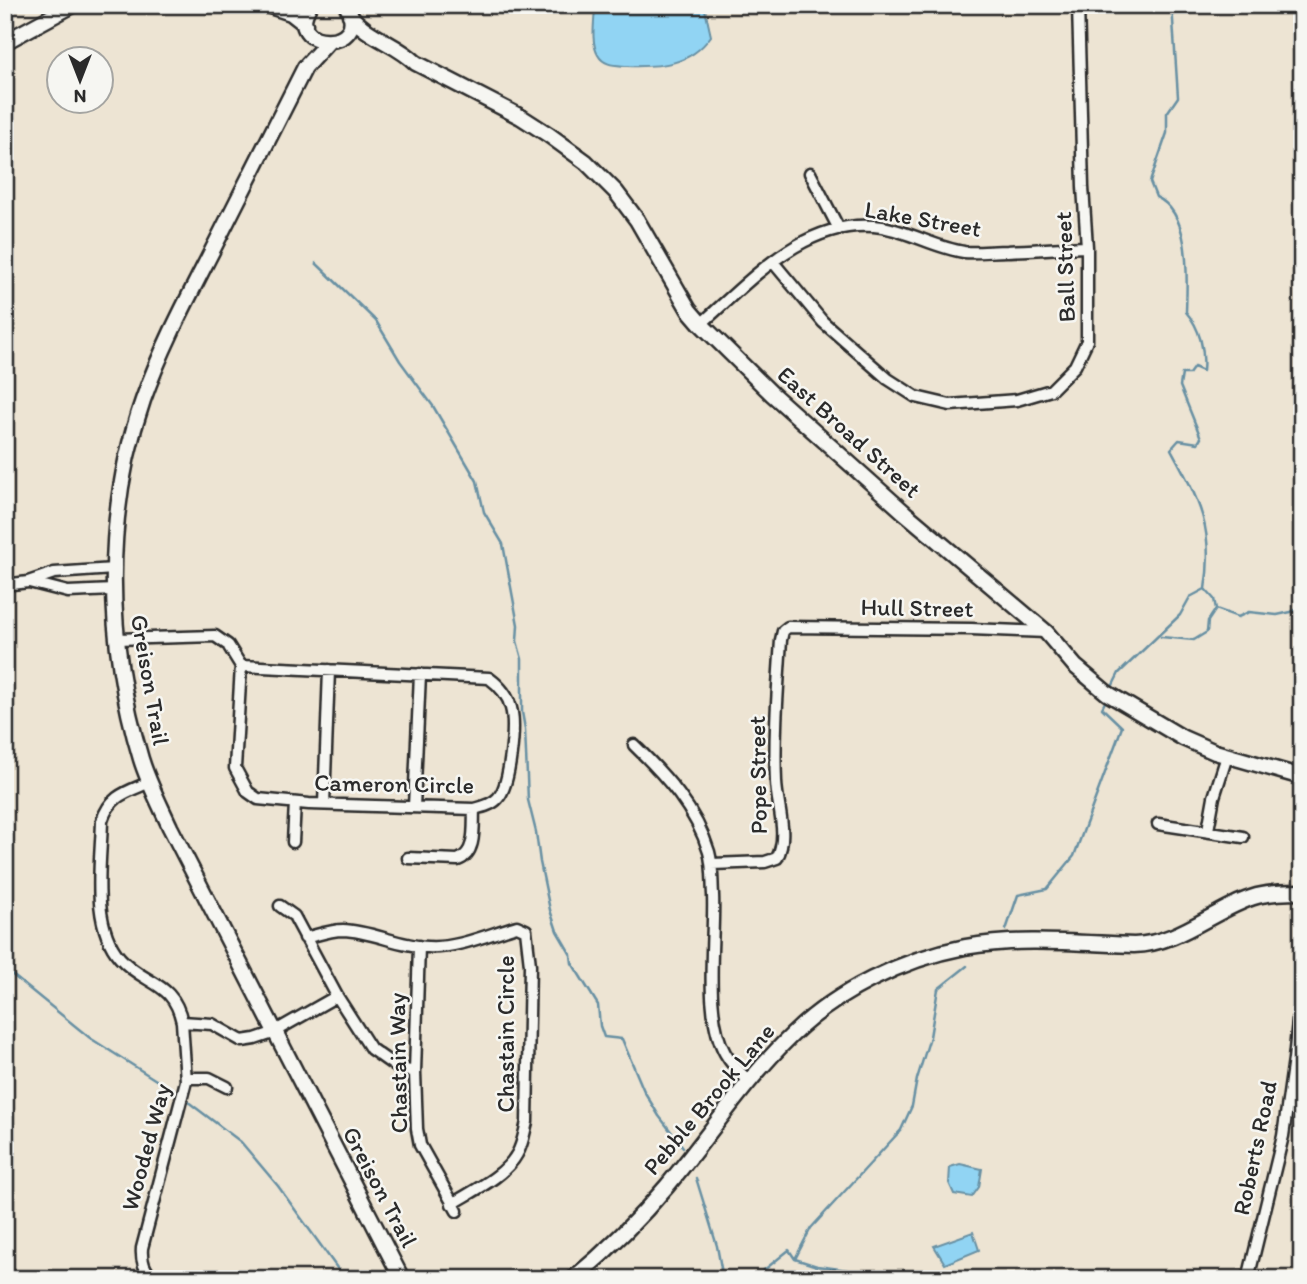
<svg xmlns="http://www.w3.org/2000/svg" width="1307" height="1284" viewBox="0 0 1307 1284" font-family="Itim,sans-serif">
<rect width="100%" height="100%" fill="#ede4d3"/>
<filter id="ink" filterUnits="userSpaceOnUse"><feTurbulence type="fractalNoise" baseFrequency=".0143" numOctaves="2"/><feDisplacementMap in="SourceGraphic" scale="14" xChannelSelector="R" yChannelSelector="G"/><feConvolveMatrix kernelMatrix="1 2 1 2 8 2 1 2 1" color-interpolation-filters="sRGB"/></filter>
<g filter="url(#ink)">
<path fill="#91d4f3" stroke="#6890a3" stroke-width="2" d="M 595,5 L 704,5 L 711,36 C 690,66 659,67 627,66 C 616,65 604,66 598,55 C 590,41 595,20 595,5 Z
M 960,1164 L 982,1169 L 979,1187 L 972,1197 L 954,1194 L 949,1183 L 950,1167 Z
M 973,1232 L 979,1250 L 945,1264 L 934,1246 Z"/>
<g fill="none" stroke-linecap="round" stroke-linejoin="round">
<path stroke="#6890a3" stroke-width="2.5" d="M 316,263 L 376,321 L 400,361 L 433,406 L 477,481 L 484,512 L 503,544 L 518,625 L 517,641 L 522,659 L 522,712 L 525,729 L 528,800 L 536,832 L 540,862 L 550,910 L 557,931 L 571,955 L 572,963 L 598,1005 L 600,1026 L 604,1037 L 622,1039 L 644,1091 L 659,1116 L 683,1147
M 1205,589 L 1214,599 L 1216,609
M 1161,637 L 1194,640 L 1207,632 L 1208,621 L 1216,609 L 1238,617 L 1249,612 L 1277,615 L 1291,612 L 1302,607
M 1113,685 L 1119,673 L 1180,615 L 1190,597 L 1205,589 C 1215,529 1199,500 1171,449 L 1179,440 L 1198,443 L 1201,438 L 1180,386 L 1182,374 L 1189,374 L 1194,367 L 1203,371 C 1205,350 1200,328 1186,312 C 1187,278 1192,213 1156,197 L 1150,182 L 1167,133 L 1167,113 L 1178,97 L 1172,5
M 1006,930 L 1018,895 L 1047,889 L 1074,856 L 1122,727 L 1102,708 L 1105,702
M 5,969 L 90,1038 L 178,1094
M 183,1098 L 241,1142 L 278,1186 L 345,1279
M 696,1178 L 717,1246 L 723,1279
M 795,1259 L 811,1228 L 901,1130 L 912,1106 L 917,1079 L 930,1037 L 938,989 L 967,966
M 753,1279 L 789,1250 L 795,1259 L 817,1266 L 871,1273 L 884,1279"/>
<g stroke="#2b2b2b" stroke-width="15">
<path id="street" d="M 810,173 L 839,229
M 773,262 L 823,322 L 888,379 L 916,397 L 950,405 L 1017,400 L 1051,390 L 1075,366 L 1087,341 L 1087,247 L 1083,187 L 1078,5
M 701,324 C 752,279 807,216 882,227 C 911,232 936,248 964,252 C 978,253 993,251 1007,251 C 1033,250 1060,248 1087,247
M 29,582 L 68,592 L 114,590
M 5,585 L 28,582 L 54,573 L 114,569
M 117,639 L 215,636 L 228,645 L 241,666 L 235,768 L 248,792 L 258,799 L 309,804 L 474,809 C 482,807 492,805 498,798 C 510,785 516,726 511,708 C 508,695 500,686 489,678 L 241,666
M 634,745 C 666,776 696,809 709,852 C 713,866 712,881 713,895 C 715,940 703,1014 725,1053 C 731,1064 740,1073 749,1081
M 150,782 C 127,792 110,795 102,821 C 101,863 90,924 120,958 C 145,986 173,980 182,1022
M 324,804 L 329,670
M 414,807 L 420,674
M 1158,824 L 1243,837
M 1208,830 L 1214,797 L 1227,756
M 293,842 L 295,803
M 408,858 L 458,860 C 477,853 473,826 474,809
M 712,864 L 765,862 L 777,858 C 789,835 777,806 776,782 C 774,735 778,687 781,640 L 783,631 L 788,627 L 971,629 L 1046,632
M 280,906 L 294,916 L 337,996 L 371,1049 L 398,1068 L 415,1072
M 305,938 C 317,935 331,930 343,930 C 372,931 398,946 428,947 C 457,949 489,934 517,926 L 526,930 L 530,965 L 527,1122 C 524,1133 523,1144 517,1154 C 505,1176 473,1191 452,1204
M 419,946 L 415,1072 L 417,1129 L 420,1145 L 457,1211
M 186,1078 L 209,1078 L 227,1087
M 154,1279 C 144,1270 141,1261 142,1248 L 186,1081 L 182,1022 L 212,1024 L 242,1041 L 255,1039 L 270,1034 L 337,996
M 1248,1279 L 1283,1136 L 1294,1059 L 1302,983"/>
</g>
<g stroke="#2b2b2b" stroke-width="19">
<path id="secondary" d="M 267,5 L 291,13 L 305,24
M 310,5 C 280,52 375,52 346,5
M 350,15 C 368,38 396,43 416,63 L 521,117 L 549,135 L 586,162 L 616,192 L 637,220 L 689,310 L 701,324 L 772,394 L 905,513 L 1046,632 L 1075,666 L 1107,693 L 1183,738 L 1215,752 L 1302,777
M 5,42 L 73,5
M 328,42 L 305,67 C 274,129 243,190 212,251 C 187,300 161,349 143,400 C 103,515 106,643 141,759 C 148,782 160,805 170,827 L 402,1279
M 573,1279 C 607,1251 639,1219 667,1186 C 709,1136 745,1080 792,1035 C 837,991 903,959 965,947 C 1020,937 1078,943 1134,945 C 1180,944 1215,908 1257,896 C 1272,892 1287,892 1302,892"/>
</g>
<use href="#street" stroke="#f6f6f2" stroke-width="10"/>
<use href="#secondary" stroke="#f6f6f2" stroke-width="14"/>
</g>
</g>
<g text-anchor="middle" stroke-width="5" stroke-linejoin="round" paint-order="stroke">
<g font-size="24" fill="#2b2b2b" stroke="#f6f6f2">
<text transform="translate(923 219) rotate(10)" y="8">Lake Street</text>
<text transform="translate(1065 267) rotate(-92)" y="8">Ball Street</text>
<text transform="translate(849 432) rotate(42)" y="8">East Broad Street</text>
<text transform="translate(917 608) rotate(1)" y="8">Hull Street</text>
<text transform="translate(150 680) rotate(80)" y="8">Greison Trail</text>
<text transform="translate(758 775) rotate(-91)" y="8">Pope Street</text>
<text transform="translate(394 784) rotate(1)" y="8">Cameron Circle</text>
<text transform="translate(506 1034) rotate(-90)" y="8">Chastain Circle</text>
<text transform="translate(398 1063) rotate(-91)" y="8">Chastain Way</text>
<text transform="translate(709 1099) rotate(-50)" y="8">Pebble Brook Lane</text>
<text transform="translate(146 1147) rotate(-75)" y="8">Wooded Way</text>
<text transform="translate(1255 1148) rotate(-78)" y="8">Roberts Road</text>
<text transform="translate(380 1187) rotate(62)" y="8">Greison Trail</text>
</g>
</g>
<rect width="1307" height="1284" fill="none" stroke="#f6f6f2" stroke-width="28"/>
<rect x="14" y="14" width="1279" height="1256" fill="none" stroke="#2b2b2b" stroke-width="2.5" filter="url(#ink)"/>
<g transform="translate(80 80) rotate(180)"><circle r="33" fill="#f6f6f2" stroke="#a5a5a2" stroke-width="2"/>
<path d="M0-5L12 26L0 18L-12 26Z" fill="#2b2b2b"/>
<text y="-10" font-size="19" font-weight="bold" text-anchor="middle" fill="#2b2b2b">N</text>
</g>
</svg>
